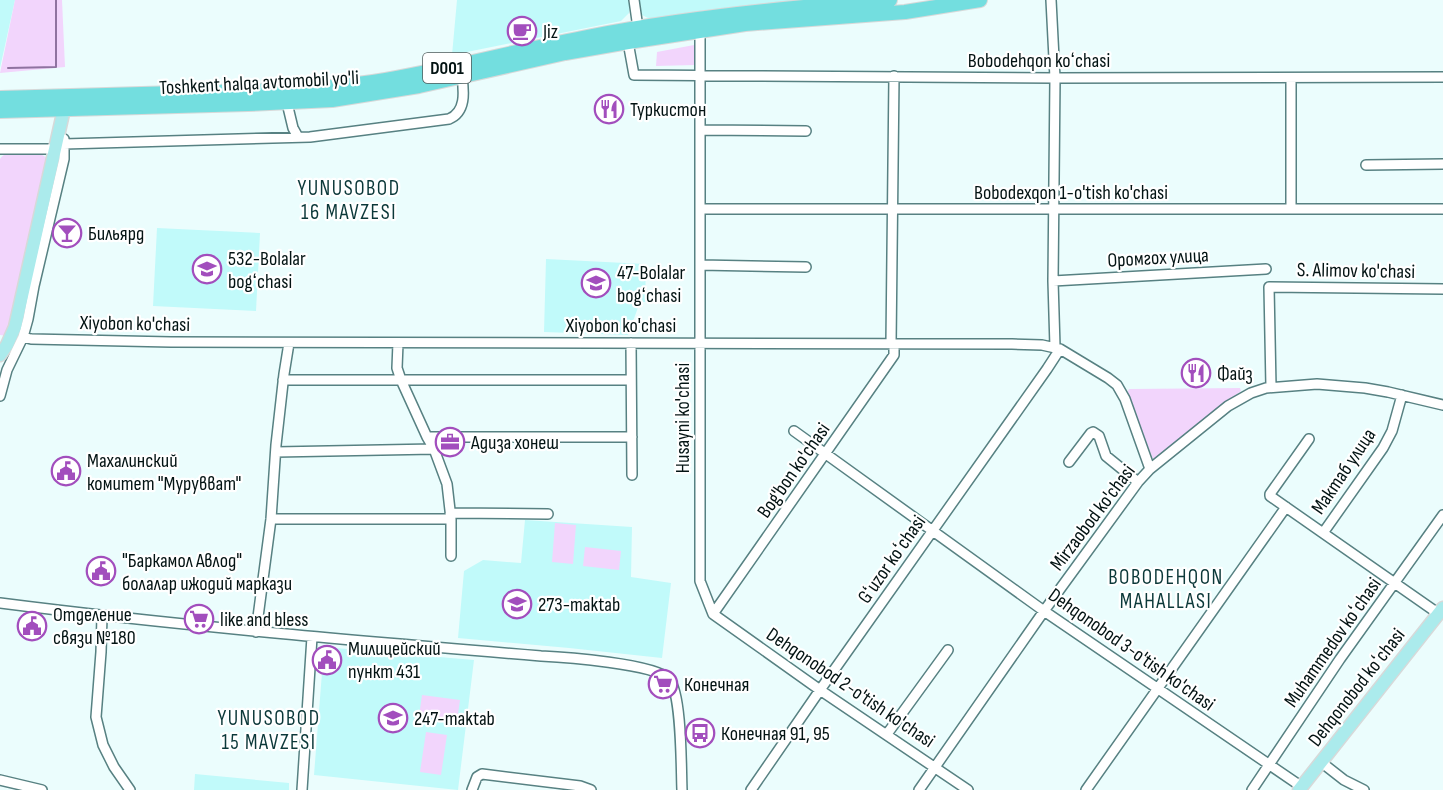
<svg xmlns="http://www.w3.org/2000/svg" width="1443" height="790" viewBox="0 0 1443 790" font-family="'Sofia Sans Condensed',sans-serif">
<rect width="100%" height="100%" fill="#ebfdfd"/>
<path fill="#c1fafa" d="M 0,0 L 15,0 L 0,68 Z
M 457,0 L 630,0 L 629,13 L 621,21 L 452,55 Z
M 639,0 L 841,0 L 707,10 L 650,19 L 642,15 L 639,6 Z
M 157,228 L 260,233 L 256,311 L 153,306 Z
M 546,259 L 645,264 L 646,302 L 640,302 L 628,335 L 544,332 Z
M 525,520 L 632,527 L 631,577 L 671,583 L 662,658 L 569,648 L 458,638 L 464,571 L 483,560 L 521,563 Z
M 324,647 L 474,660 L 458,790 L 314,775 Z
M 195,774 L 289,783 L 289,790 L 194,790 Z"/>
<path fill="#f2d5fc" d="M 15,0 L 62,0 L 65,67 L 0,73 Z
M 694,45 L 694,65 L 656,66 L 657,52 Z
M 27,152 C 36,153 45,153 49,162 L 7,336 L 0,335 L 0,159 C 6,150 18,152 27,152 Z
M 1240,388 L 1241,391 L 1153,459 L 1127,393 L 1129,389 Z
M 555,523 L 576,525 L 573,564 L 552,562 Z
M 585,547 L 621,551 L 619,570 L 583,566 Z
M 422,695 L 460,700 L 457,721 L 419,716 Z
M 426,732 L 447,735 L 441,775 L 420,772 Z"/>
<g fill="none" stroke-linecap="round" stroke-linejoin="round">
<path stroke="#8f73a0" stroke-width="2" d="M 8,68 L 56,67 L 56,0"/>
<g stroke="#578182" stroke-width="12">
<path id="minor" d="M 634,0 L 638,28
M 1051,0 L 1055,78 L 1053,281 L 1055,347
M 700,31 L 700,581 L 713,614
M 628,42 L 634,75 L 1055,78 L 1443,77
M 287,103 L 293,128 L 298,137
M 700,130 L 806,131
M 56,148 L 64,144 L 310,137 L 449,119 C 466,112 464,92 462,77
M 0,149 L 61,149
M 1366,165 L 1443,164
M 700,209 L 1443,209
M 1291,209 L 1291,78
M 700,265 L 806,267
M 1053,281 L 1266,269
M 23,337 L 31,339 L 171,342 L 1012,344 L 1042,345 L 1060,349 L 1108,378 L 1117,385 L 1125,399 L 1150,469
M 398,343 L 397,368 L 401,380 L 427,437 L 434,449 L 447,484 L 451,519 L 451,556
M 631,343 L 632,475
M 891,344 L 894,76
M 283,380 L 631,380
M 1271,387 L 1269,287 L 1443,289
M 0,396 L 7,370 L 23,337 L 28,319 L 34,286 L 64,159 L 64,139
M 794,431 L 1044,611 L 1302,787
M 427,437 L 632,437
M 1309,439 L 1270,494 L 1270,496 L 1439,614
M 276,452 L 434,449
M 1069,462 L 1091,433 L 1093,432 L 1099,436 L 1106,456 L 1138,482
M 450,513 L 548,514
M 271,519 L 451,519
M 1323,533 L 1383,448 L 1392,431 L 1402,395
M 0,603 C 180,626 360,641 541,656 C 565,657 655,664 669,679 C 682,693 681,768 682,790
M 713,614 L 894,355 L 894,344
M 713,614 L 820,690 L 968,790
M 102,616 L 101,652 L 96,717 L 103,745 L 114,767 L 130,790
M 256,632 L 271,519 L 276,445 L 284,374 L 289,343
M 887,734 L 948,650
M 1321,762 L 1344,780 L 1364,790
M 0,780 L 42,790
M 302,790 L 312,637
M 472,790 L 477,777 L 482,774 L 580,786 L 591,790
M 751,790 L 820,690 L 1047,369 L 1060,349
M 919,790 L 1044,611 L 1138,482 L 1150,469 L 1228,406 L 1251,393 L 1266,388 L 1317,384 L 1365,388 L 1388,392 L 1443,405
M 1086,790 L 1286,507
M 1252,790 L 1340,659 L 1443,515"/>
</g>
<g stroke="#d7d9d9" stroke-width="15">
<path id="major" d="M 0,355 L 7,345 L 15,327 L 64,109 L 64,102
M 1299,790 L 1443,608"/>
</g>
<g stroke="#d7d9d9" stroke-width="16">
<path id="highway" d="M 0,98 L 287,90 C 316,89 345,86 373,82 C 447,70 519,50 592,36 C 690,17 790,7 890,0
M 0,111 L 248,104 L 332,100 L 419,86 L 565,53 L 628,42 L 745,24 L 905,12 L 980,0"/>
</g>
<use href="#minor" stroke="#fff" stroke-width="9"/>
<use href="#major" stroke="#abebec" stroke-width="12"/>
<use href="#highway" stroke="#73dedf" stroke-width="14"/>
</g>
<defs>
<g id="cafe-ring" transform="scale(1.5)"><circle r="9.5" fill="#fff" stroke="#a24ebd" stroke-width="1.5"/><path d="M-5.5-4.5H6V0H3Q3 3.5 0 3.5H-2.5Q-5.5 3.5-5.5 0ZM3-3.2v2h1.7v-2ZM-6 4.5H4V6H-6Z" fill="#a24ebd"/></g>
<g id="restaurant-ring" transform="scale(1.5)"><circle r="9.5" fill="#fff" stroke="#a24ebd" stroke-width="1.5"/><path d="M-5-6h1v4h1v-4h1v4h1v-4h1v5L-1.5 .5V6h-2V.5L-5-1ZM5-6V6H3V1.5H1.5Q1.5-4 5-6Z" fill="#a24ebd"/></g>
<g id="bar-ring" transform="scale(1.5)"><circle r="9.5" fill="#fff" stroke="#a24ebd" stroke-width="1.5"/><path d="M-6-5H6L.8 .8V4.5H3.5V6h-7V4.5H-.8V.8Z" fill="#a24ebd"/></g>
<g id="school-ring" transform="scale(1.5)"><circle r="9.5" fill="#fff" stroke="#a24ebd" stroke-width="1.5"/><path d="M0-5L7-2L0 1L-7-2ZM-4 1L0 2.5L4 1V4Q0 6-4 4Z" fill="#a24ebd"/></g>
<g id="office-ring" transform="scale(1.5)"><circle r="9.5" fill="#fff" stroke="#a24ebd" stroke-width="1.5"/><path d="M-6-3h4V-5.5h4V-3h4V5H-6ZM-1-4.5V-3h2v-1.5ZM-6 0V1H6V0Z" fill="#a24ebd"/></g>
<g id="civic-ring" transform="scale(1.5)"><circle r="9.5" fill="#fff" stroke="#a24ebd" stroke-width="1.5"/><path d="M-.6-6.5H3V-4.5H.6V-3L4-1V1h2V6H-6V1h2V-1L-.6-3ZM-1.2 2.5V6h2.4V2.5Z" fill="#a24ebd"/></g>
<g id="supermarket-ring" transform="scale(1.5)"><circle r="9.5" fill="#fff" stroke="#a24ebd" stroke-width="1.5"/><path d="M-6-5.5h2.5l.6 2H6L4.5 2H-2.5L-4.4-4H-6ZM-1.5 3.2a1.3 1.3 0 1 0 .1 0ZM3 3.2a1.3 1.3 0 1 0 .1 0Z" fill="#a24ebd"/></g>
<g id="bus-ring" transform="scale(1.5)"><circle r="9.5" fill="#fff" stroke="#a24ebd" stroke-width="1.5"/><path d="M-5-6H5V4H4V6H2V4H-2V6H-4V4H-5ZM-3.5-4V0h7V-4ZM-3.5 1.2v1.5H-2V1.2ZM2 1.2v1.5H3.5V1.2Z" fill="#a24ebd"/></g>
</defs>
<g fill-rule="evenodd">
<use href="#cafe-ring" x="522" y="31"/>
<use href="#restaurant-ring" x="609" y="109"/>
<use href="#bar-ring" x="67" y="233"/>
<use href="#school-ring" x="207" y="269"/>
<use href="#school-ring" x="596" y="283"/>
<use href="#restaurant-ring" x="1196" y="373"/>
<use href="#office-ring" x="450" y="442"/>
<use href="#civic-ring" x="66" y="471"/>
<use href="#civic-ring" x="101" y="571"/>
<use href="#school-ring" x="517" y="604"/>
<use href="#supermarket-ring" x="199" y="619"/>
<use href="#civic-ring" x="32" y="626"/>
<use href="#civic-ring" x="327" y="660"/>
<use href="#supermarket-ring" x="663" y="684"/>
<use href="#school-ring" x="393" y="718"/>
<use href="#bus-ring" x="700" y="733"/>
</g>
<g text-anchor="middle" stroke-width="4.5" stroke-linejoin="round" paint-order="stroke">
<rect fill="#fff" stroke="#4f5a5a" stroke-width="1.5" x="423" y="53" width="48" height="30" rx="4.5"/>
<g font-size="18" font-weight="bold" fill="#031313">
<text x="447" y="74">D001</text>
</g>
<g font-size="20" fill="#031313" stroke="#fff" text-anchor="start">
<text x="543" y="38">Jiz</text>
<text x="630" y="116">Туркистон</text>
<text x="88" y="240">Бильярд</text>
<text x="228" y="265">532-Bolalar<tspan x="228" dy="23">bogʻchasi</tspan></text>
<text x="617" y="279">47-Bolalar<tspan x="617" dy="23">bogʻchasi</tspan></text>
<text x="1217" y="380">Файз</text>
<text x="471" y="449">Адиза хонеш</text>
<text x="87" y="467">Махалинский<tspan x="87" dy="23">комитет "Мурувват"</tspan></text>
<text x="122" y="567">"Баркамол Авлод"<tspan x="122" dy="23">болалар ижодий маркази</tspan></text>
<text x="538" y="611">273-maktab</text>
<text x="53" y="621">Отделение<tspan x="53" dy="23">связи №180</tspan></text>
<text x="220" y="626">like and bless</text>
<text x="348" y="655">Милицейский<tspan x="348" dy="23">пункт 431</tspan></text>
<text x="684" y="691">Конечная</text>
<text x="414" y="725">247-maktab</text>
<text x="721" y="740">Конечная 91, 95</text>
</g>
<g font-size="20" fill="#031313" stroke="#fff">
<text x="1039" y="67">Bobodehqon koʻchasi</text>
<text transform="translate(259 82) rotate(-3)" y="7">Toshkent halqa avtomobil yo'li</text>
<text x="1071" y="199">Bobodexqon 1-o'tish ko'chasi</text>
<text transform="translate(1158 257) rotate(-3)" y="7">Оромгох улица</text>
<text transform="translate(1356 270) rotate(1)" y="7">S. Alimov ko'chasi</text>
<text transform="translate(135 323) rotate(1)" y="7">Xiyobon ko'chasi</text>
<text x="621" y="332">Xiyobon ko'chasi</text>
<text transform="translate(682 418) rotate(-90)" y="7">Husayni ko'chasi</text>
<text transform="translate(793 470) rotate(-55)" y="7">Bog'bon ko'chasi</text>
<text transform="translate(1343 471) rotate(-56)" y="7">Мактаб улица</text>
<text transform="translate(1092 517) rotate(-53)" y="7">Mirzaobod ko'chasi</text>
<text transform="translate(891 559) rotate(-55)" y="7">Gʻuzor koʻchasi</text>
<text transform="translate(1332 642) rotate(-55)" y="7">Muhammedov koʻchasi</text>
<text transform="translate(1132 649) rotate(35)" y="7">Dehqonobod 3-o'tish ko'chasi</text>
<text transform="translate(851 687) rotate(34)" y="7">Dehqonobod 2-o'tish ko'chasi</text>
<text transform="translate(1356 687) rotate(-52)" y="7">Dehqonobod koʻchasi</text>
</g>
<g font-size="21" letter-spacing="1.5" fill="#0b3839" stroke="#fff">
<text x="349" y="195">YUNUSOBOD<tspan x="349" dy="24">16 MAVZESI</tspan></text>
<text x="1166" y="584">BOBODEHQON<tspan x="1166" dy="24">MAHALLASI</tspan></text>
<text x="269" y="725">YUNUSOBOD<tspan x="269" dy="24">15 MAVZESI</tspan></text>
</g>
</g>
</svg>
